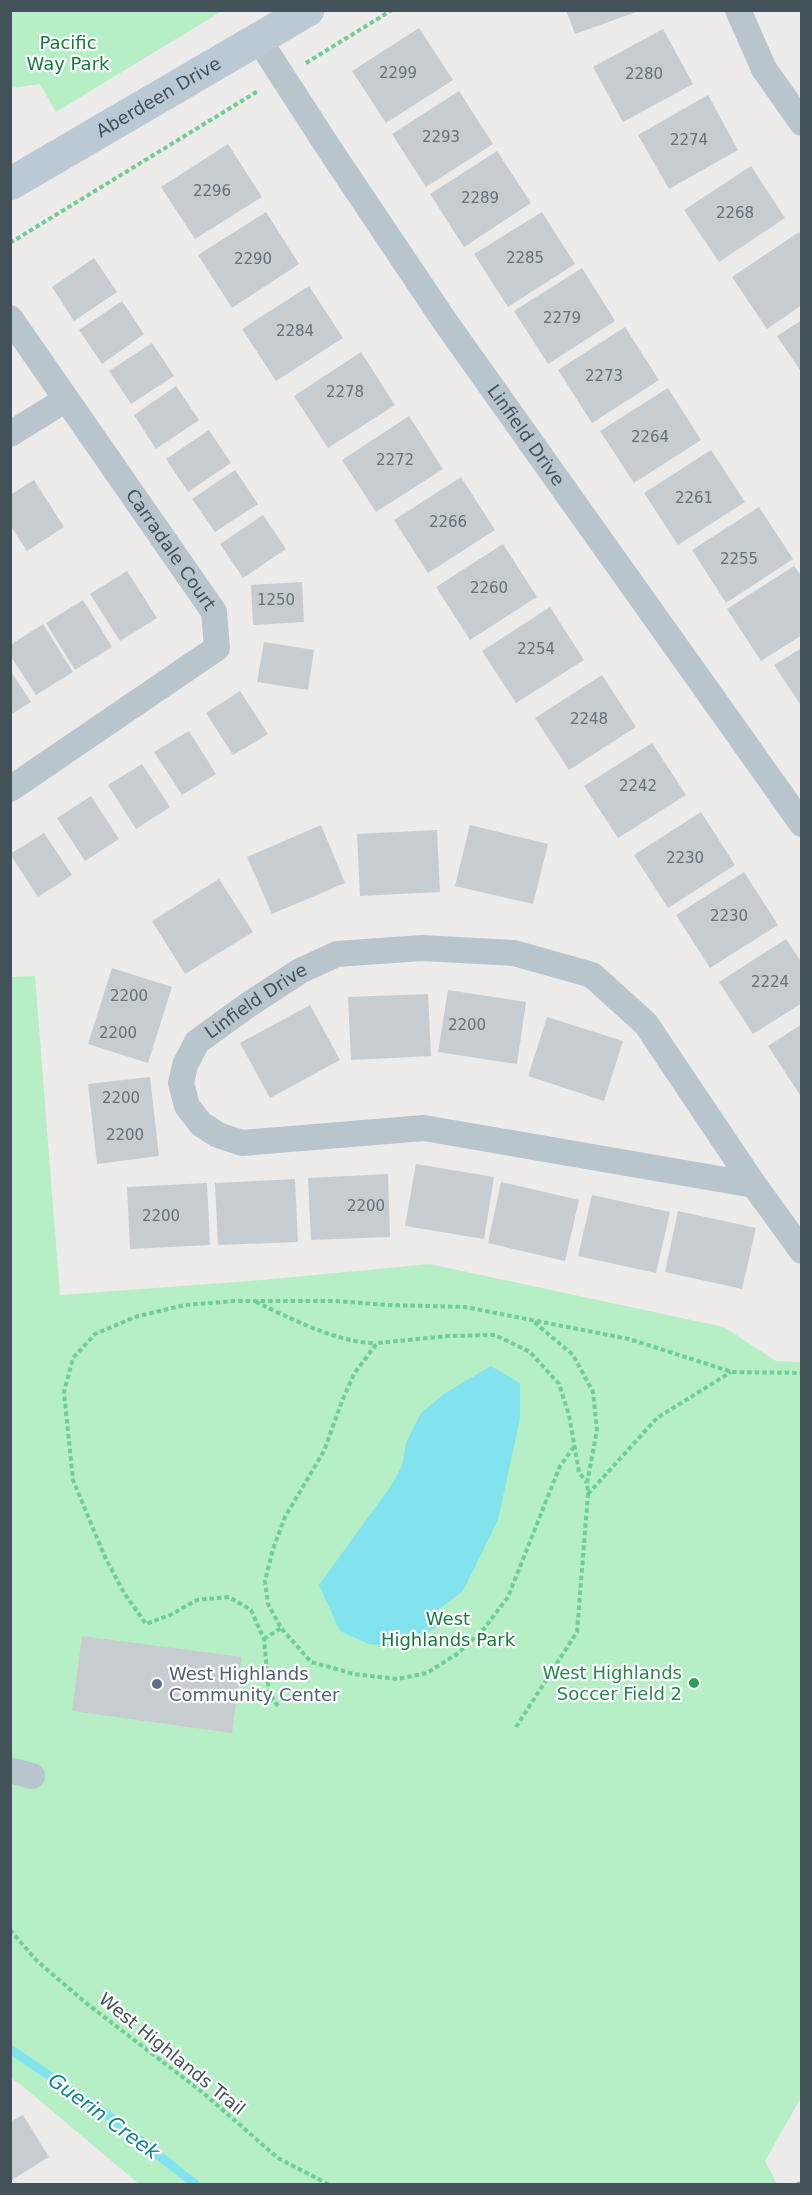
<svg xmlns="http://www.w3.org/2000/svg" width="812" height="2195" viewBox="0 0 812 2195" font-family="'DejaVu Sans',sans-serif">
<rect width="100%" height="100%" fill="#eeebeb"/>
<path fill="#b6efc6" d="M 10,11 L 11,10 L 222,11 L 56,112 L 40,84 L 11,88 Z
M 35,976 L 60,1295 L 262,1280 L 430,1264 L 724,1327 L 776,1361 L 801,1362 L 802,2096 L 765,2161 L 777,2184 L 139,2184 L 20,2084 L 11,2078 L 10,977 Z"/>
<path fill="#81e3ee" d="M 491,1366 L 520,1383 L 520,1419 L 498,1520 L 463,1591 L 438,1610 L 437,1627 L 404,1647 L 368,1644 L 340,1631 L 319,1585 L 390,1487 L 402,1466 L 406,1443 L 421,1413 L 444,1394 Z"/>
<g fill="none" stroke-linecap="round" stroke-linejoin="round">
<path stroke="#81e3ee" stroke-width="9" d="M 10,2049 L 109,2116 L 195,2184"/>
</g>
<path fill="#c7ccd1" d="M 566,10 L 639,10 L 639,11 L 575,34 Z
M 419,28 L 453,80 L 386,123 L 352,71 Z
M 663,29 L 693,84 L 623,122 L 593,67 Z
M 459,91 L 493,144 L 426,187 L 392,134 Z
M 708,95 L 738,150 L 669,189 L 638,135 Z
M 228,144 L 262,197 L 195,239 L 161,187 Z
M 497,151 L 531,203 L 464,247 L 430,194 Z
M 751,166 L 785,218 L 719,262 L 684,210 Z
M 266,212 L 299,264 L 232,308 L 198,255 Z
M 542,212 L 575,264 L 508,307 L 474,254 Z
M 799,232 L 802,237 L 802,305 L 767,329 L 732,277 Z
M 94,258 L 117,292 L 74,321 L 52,287 Z
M 582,268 L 615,321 L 548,364 L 514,311 Z
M 309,286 L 343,338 L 276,381 L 242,329 Z
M 122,301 L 144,334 L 102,364 L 79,330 Z
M 802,320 L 802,373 L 777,336 Z
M 625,327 L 659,380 L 592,423 L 558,370 Z
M 152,343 L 174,376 L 131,404 L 109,371 Z
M 361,352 L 395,405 L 328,448 L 294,396 Z
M 176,386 L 199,420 L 156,449 L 134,415 Z
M 668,388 L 701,440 L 634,483 L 600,431 Z
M 409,416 L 443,469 L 376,512 L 342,460 Z
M 209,430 L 231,463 L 188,492 L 166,459 Z
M 711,450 L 745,502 L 678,545 L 644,493 Z
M 235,470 L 258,504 L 215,532 L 192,499 Z
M 461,477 L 495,530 L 428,573 L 394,520 Z
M 34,480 L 64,527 L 27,551 L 10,525 L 10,495 Z
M 759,507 L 793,559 L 726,603 L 692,550 Z
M 263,515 L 286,549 L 243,578 L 220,544 Z
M 503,544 L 537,597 L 470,640 L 436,587 Z
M 794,566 L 802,577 L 802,635 L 761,661 L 727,609 Z
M 127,571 L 157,618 L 120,641 L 90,594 Z
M 302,582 L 304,622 L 253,625 L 251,585 Z
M 83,600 L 112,647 L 75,670 L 46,623 Z
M 550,607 L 584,660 L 516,703 L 482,651 Z
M 43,624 L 73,672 L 36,695 L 10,655 L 10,645 Z
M 264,642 L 314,650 L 308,690 L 257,682 Z
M 802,648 L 802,707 L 774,665 Z
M 10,670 L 31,702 L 10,715 Z
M 602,675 L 636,727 L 569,770 L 535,718 Z
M 240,691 L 268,734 L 233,755 L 206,713 Z
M 189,731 L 216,774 L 182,795 L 154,752 Z
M 652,743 L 686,795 L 618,838 L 584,786 Z
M 142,764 L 170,807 L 136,829 L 108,785 Z
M 91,796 L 119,839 L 85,861 L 57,818 Z
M 701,812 L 735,865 L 668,908 L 634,855 Z
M 321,825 L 345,883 L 272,914 L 247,857 Z
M 470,825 L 548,844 L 533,904 L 455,886 Z
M 437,830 L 440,892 L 360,896 L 357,834 Z
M 44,833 L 72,875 L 38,897 L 10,854 Z
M 744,872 L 778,925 L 710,968 L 676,915 Z
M 219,879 L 253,932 L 185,974 L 152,921 Z
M 786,939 L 802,963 L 802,1003 L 753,1034 L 719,982 Z
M 112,968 L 172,987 L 148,1063 L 88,1044 Z
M 448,990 L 526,1002 L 517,1064 L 438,1052 Z
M 428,994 L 431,1056 L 351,1060 L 348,997 Z
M 310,1005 L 340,1060 L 270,1098 L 240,1043 Z
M 547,1017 L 623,1041 L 604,1101 L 528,1076 Z
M 802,1024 L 802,1098 L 768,1046 Z
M 150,1077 L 159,1156 L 97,1164 L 88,1084 Z
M 416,1164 L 494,1177 L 484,1239 L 405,1226 Z
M 388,1174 L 390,1237 L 311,1240 L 308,1178 Z
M 295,1179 L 298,1242 L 218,1245 L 215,1183 Z
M 501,1182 L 579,1200 L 565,1261 L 488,1243 Z
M 207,1183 L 210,1245 L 130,1249 L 127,1187 Z
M 592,1195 L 670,1212 L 656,1273 L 578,1256 Z
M 678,1211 L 756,1228 L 742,1289 L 665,1272 Z
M 82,1636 L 242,1657 L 232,1733 L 72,1711 Z
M 23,2115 L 49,2157 L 10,2181 L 10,2122 Z"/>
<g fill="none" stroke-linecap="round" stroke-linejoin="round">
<path stroke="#6dce94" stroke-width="4" stroke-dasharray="4.5 3" stroke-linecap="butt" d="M 306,63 L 392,10
M 10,243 L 258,91
M 256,1302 C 292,1319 337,1343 376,1343
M 574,1447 L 560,1466 L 508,1597 L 483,1630 L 457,1654 L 427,1673 L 397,1679 L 354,1674 L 311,1662 L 281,1628 L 268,1604 L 265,1581 L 273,1549 L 285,1517 L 324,1451 L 342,1401 L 354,1374 L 377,1343 L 448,1336 L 495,1335 L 530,1352 L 559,1384 L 569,1415 L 579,1472 L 587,1483
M 588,1494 L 657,1418 L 731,1372
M 264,1639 L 281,1628
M 278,1706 L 269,1693 L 264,1639 L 251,1610 L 229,1597 L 197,1600 L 170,1615 L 146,1624 L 124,1593 L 104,1555 L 73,1480 L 64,1392 L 73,1358 L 95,1334 L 135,1317 L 185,1305 L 235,1301 L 335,1301 L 387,1305 L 465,1307 L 629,1339 L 732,1372 L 802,1373
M 516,1727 L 577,1632 L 588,1494 L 587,1483 L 597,1430 L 593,1392 L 573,1355 L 533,1321
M 10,1930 L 37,1961 L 86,2003 L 202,2092 L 278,2158 L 328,2184
M 797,2184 L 802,2183"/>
<g stroke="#b8c5cc" stroke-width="26">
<path d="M 738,10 L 764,69 L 802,123"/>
<path id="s1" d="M 259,40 L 330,150 L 446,323 L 802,824"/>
<path id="s2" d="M 10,318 L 214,612 L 217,648 L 10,789"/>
<path d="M 10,434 L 65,400"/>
<path id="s3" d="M 754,1185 L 424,1128 L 242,1143 L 218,1135 L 201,1124 L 187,1106 L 181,1083 L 185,1065 L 197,1042 L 248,1005 L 300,971 L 337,954 L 422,948 L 514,953 L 592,975 L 646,1024 L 754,1185 L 802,1251"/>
<path d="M 10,1770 L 32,1776"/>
</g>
<path stroke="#bac9d4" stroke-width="33" id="s4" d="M 10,184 L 308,10"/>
</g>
<circle fill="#2e9e5b" stroke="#fff" stroke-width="2" cx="694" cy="1683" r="6"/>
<circle fill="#5c6f8a" stroke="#fff" stroke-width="2" cx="157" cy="1684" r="6"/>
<g text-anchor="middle" stroke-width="4.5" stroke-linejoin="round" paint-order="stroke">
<g font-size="15" fill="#647077">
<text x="398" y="78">2299</text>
<text x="644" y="79">2280</text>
<text x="441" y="142">2293</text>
<text x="689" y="145">2274</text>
<text x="212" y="196">2296</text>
<text x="480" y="203">2289</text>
<text x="735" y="218">2268</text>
<text x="525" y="263">2285</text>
<text x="253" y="264">2290</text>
<text x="562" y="323">2279</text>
<text x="295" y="336">2284</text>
<text x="604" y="381">2273</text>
<text x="345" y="397">2278</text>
<text x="650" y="442">2264</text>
<text x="395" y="465">2272</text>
<text x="694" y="503">2261</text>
<text x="448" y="527">2266</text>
<text x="739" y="564">2255</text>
<text x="489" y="593">2260</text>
<text x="276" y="605">1250</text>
<text x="536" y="654">2254</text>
<text x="589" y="724">2248</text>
<text x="638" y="791">2242</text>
<text x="685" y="863">2230</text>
<text x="729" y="921">2230</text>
<text x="770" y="987">2224</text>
<text x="129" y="1001">2200</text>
<text x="467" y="1030">2200</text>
<text x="118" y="1038">2200</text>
<text x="121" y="1103">2200</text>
<text x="125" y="1140">2200</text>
<text x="366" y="1211">2200</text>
<text x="161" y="1221">2200</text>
</g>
<g font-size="18" fill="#137b3c" stroke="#fff">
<text x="68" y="49">Pacific<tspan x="68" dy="21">Way Park</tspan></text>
<text x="448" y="1625">West<tspan x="448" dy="21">Highlands Park</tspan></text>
</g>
<g font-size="18" fill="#435159" stroke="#fff">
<text dy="6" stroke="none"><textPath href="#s4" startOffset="172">Aberdeen Drive</textPath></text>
<text dy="6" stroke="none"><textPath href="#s1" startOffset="477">Linfield Drive</textPath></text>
<text dy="6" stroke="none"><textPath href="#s2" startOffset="282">Carradale Court</textPath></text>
<text dy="6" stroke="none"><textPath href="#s3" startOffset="726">Linfield Drive</textPath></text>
<text transform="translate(172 2054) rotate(39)" y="6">West Highlands Trail</text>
</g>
<g font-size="18" fill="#27864d" stroke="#fff" text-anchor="end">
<text x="682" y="1679">West Highlands<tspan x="682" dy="21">Soccer Field 2</tspan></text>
</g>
<g font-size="18" fill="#4e5e75" stroke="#fff" text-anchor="start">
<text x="169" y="1680">West Highlands<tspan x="169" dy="21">Community Center</tspan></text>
</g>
<g font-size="20" font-style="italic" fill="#088391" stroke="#fff">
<text transform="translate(104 2116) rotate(36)" y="7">Guerin Creek</text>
</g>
</g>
<rect width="812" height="2195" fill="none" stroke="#435159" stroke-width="24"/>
</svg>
